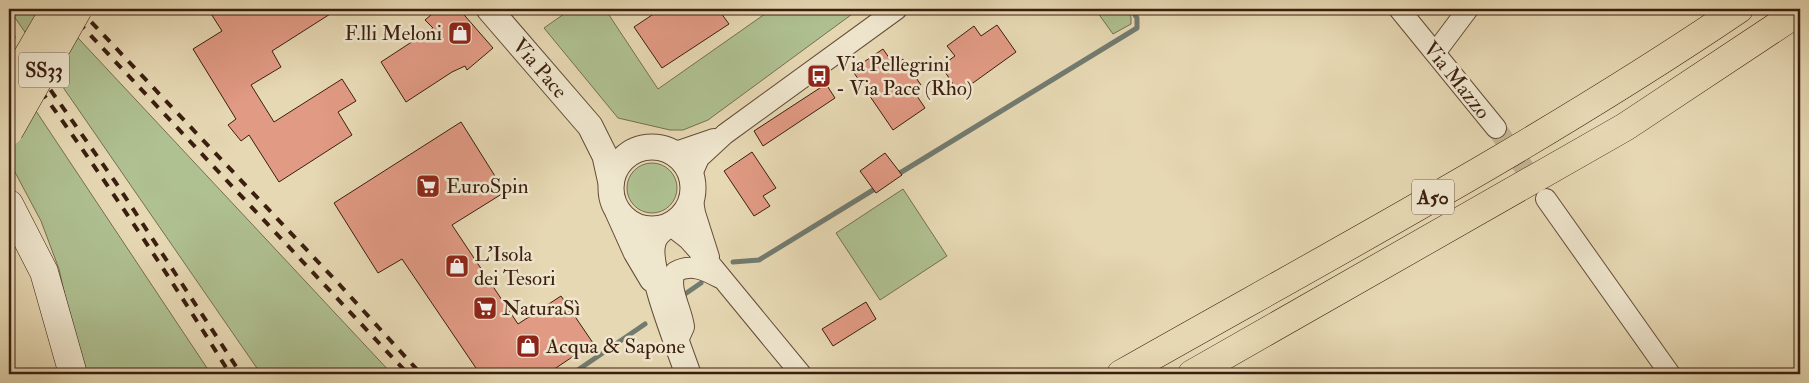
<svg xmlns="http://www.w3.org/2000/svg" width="1809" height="383" viewBox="0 0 1809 383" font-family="'IM FELL Double Pica',serif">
<rect width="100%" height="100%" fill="#e6d8b3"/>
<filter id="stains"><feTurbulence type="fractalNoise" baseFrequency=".004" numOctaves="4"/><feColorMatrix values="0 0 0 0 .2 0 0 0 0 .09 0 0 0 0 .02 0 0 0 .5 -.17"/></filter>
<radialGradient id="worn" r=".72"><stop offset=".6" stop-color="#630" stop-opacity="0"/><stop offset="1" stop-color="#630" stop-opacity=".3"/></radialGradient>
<path fill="#afc091" stroke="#756f50" d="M 9,9 L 51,9 L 392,374 L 261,374 Z
M 571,9 L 605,9 L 658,89 L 772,9 L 859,9 L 708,120 L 683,130 L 670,130 L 618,118 L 544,28 Z
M 1095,9 L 1126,9 L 1131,17 L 1131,24 L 1113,34 Z
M 9,86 L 34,108 L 211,374 L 88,374 L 73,332 L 59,269 L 41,221 L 9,161 Z
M627 188a25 25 0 1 1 50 0a25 25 0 1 1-50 0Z
M 903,189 L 947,256 L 880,300 L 836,233 Z"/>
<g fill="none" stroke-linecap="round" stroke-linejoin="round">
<path stroke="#727b70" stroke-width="5" d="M 895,176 L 1137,28 L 1137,18 L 1131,9
M 733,262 L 759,260 L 878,187
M 685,294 L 701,283
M 572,374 L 645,324"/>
</g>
<path fill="#e19a84" stroke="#3b1e0f" d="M 208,9 L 338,9 L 272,51 L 281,67 L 251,85 L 274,122 L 342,79 L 356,101 L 338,112 L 352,135 L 279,182 L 249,135 L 241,141 L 228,125 L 236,119 L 193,49 L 222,31 Z
M 438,9 L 459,9 L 493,48 L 467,70 L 465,66 L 452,72 L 406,102 L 381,62 L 433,28 L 425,20 Z
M 661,9 L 718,9 L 729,24 L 662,68 L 634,27 Z
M 997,25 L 1016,52 L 959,93 L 941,66 L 955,56 L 947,46 L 974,26 L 981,36 Z
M 883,49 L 894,65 L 903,59 L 921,85 L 913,90 L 925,108 L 893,130 L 852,70 Z
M 826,84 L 835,98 L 763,146 L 754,131 Z
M 461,122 L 505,192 L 452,225 L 518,324 L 561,296 L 593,343 L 547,374 L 480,374 L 402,259 L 378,273 L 334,203 Z
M 752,152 L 776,188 L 763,196 L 770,206 L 754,216 L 724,171 Z
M 885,153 L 902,175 L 876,193 L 860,171 Z
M 866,302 L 876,319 L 833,346 L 822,329 Z"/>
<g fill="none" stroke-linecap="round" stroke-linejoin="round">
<path stroke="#c4b392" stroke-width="20" stroke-dasharray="20 10" stroke-linecap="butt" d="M 1496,128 L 1540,190"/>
<g stroke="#664c38" stroke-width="22">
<path id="minor" d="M 1399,9 L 1496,128
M 1435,53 L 1468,9
M 673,153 L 714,139
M 691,176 L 699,158 L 725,134 L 897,9
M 692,195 L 695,213 L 709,257
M 1546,199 L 1670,374
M 670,225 L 688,239 L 712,266 L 801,374
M 679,338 L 684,327 C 682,309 668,289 675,272 C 691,263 705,270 720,278"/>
</g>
<g stroke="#664c38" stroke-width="27">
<g id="tertiary">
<path id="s1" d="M 489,9 L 590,126 L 605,156 L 611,183"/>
<circle cx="652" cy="188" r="41"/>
<path d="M 618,212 L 636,252 L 652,279"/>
<path d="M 664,228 C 659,232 654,237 653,243 C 646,267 679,347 688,374"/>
</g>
</g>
<g stroke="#3b1e0f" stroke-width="29">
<path id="secondary" d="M 9,204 L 44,272 L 73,374"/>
</g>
<g stroke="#3b1e0f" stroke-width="29">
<path id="motorway" d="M 1121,374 C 1329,256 1541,143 1739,9
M 1192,374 L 1625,127 L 1800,11"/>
</g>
<use href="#minor" stroke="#efe6ce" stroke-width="20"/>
<use href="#tertiary" stroke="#efe6ce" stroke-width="25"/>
<use href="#secondary" stroke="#efe6ce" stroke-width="28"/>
<use href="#motorway" stroke="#e6d8b3" stroke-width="28"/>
<path stroke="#3b1e0f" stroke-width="4" stroke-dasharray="9 9" stroke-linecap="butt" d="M 66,9 L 408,374
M 79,9 L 339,284 L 421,374
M 9,31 L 116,183 L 241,374
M 9,47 C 87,153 161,262 230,374"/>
<g stroke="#3b1e0f" stroke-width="29" stroke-linecap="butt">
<path id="trunk-bridge" d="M 9,88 L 55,9
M 9,131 L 78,9"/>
</g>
<use href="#trunk-bridge" stroke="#e6d8b3" stroke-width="28"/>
</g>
<defs>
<g id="shop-square" transform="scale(1.25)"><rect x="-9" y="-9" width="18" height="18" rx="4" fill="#8f2418" stroke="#efe6ce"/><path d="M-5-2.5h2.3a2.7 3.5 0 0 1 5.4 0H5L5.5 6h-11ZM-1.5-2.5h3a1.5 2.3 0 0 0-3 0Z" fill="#fff"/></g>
<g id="bus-square" transform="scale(1.25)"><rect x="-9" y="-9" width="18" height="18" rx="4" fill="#8f2418" stroke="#efe6ce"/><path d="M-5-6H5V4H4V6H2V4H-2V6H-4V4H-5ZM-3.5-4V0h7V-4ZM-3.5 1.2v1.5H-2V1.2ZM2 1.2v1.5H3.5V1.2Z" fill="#fff"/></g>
<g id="supermarket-square" transform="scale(1.25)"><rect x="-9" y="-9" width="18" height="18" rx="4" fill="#8f2418" stroke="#efe6ce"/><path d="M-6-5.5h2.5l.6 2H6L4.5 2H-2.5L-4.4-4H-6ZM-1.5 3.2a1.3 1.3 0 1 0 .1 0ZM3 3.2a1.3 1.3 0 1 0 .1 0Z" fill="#fff"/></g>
</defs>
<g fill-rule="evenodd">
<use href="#shop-square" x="460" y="33"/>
<use href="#bus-square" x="819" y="76"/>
<use href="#supermarket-square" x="428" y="186"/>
<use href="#shop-square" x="457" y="266"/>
<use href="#supermarket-square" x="485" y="308"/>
<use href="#shop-square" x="528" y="346"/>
</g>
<g text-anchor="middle" stroke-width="5" stroke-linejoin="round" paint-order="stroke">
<g fill="#efe6ce" stroke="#715a48" stroke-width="1">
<rect x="19" y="52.5" width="50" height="35" rx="4"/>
<rect x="1412" y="179.5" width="42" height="35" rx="4"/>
</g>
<g font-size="20" font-weight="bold" fill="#3b1e0f">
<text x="44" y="77">SS33</text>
<text x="1433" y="204">A50</text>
</g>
<g font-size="21" fill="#3b1e0f" stroke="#efe6ce" text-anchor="start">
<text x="442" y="40" text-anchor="end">F.lli Meloni</text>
<text x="836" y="71">Via Pellegrini<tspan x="836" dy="24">- Via Pace (Rho)</tspan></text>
<text x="446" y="193">EuroSpin</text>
<text x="474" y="261">L'Isola<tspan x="474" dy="24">dei Tesori</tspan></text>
<text x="502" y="315">NaturaSì</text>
<text x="546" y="353">Acqua &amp; Sapone</text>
</g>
<g font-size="21" fill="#3b1e0f" stroke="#efe6ce">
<text dy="7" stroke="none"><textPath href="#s1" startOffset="78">Via Pace</textPath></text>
<text transform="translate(1457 80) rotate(51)" y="7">Via Mazzo</text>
</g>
</g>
<rect width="1809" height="383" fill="none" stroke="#e6d8b3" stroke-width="30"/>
<rect x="10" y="10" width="1789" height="363" fill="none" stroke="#3b1e0f" stroke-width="2.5"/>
<rect x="15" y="15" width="1779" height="353" fill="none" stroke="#3b1e0f"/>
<rect width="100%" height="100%" filter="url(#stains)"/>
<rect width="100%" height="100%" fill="url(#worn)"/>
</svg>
